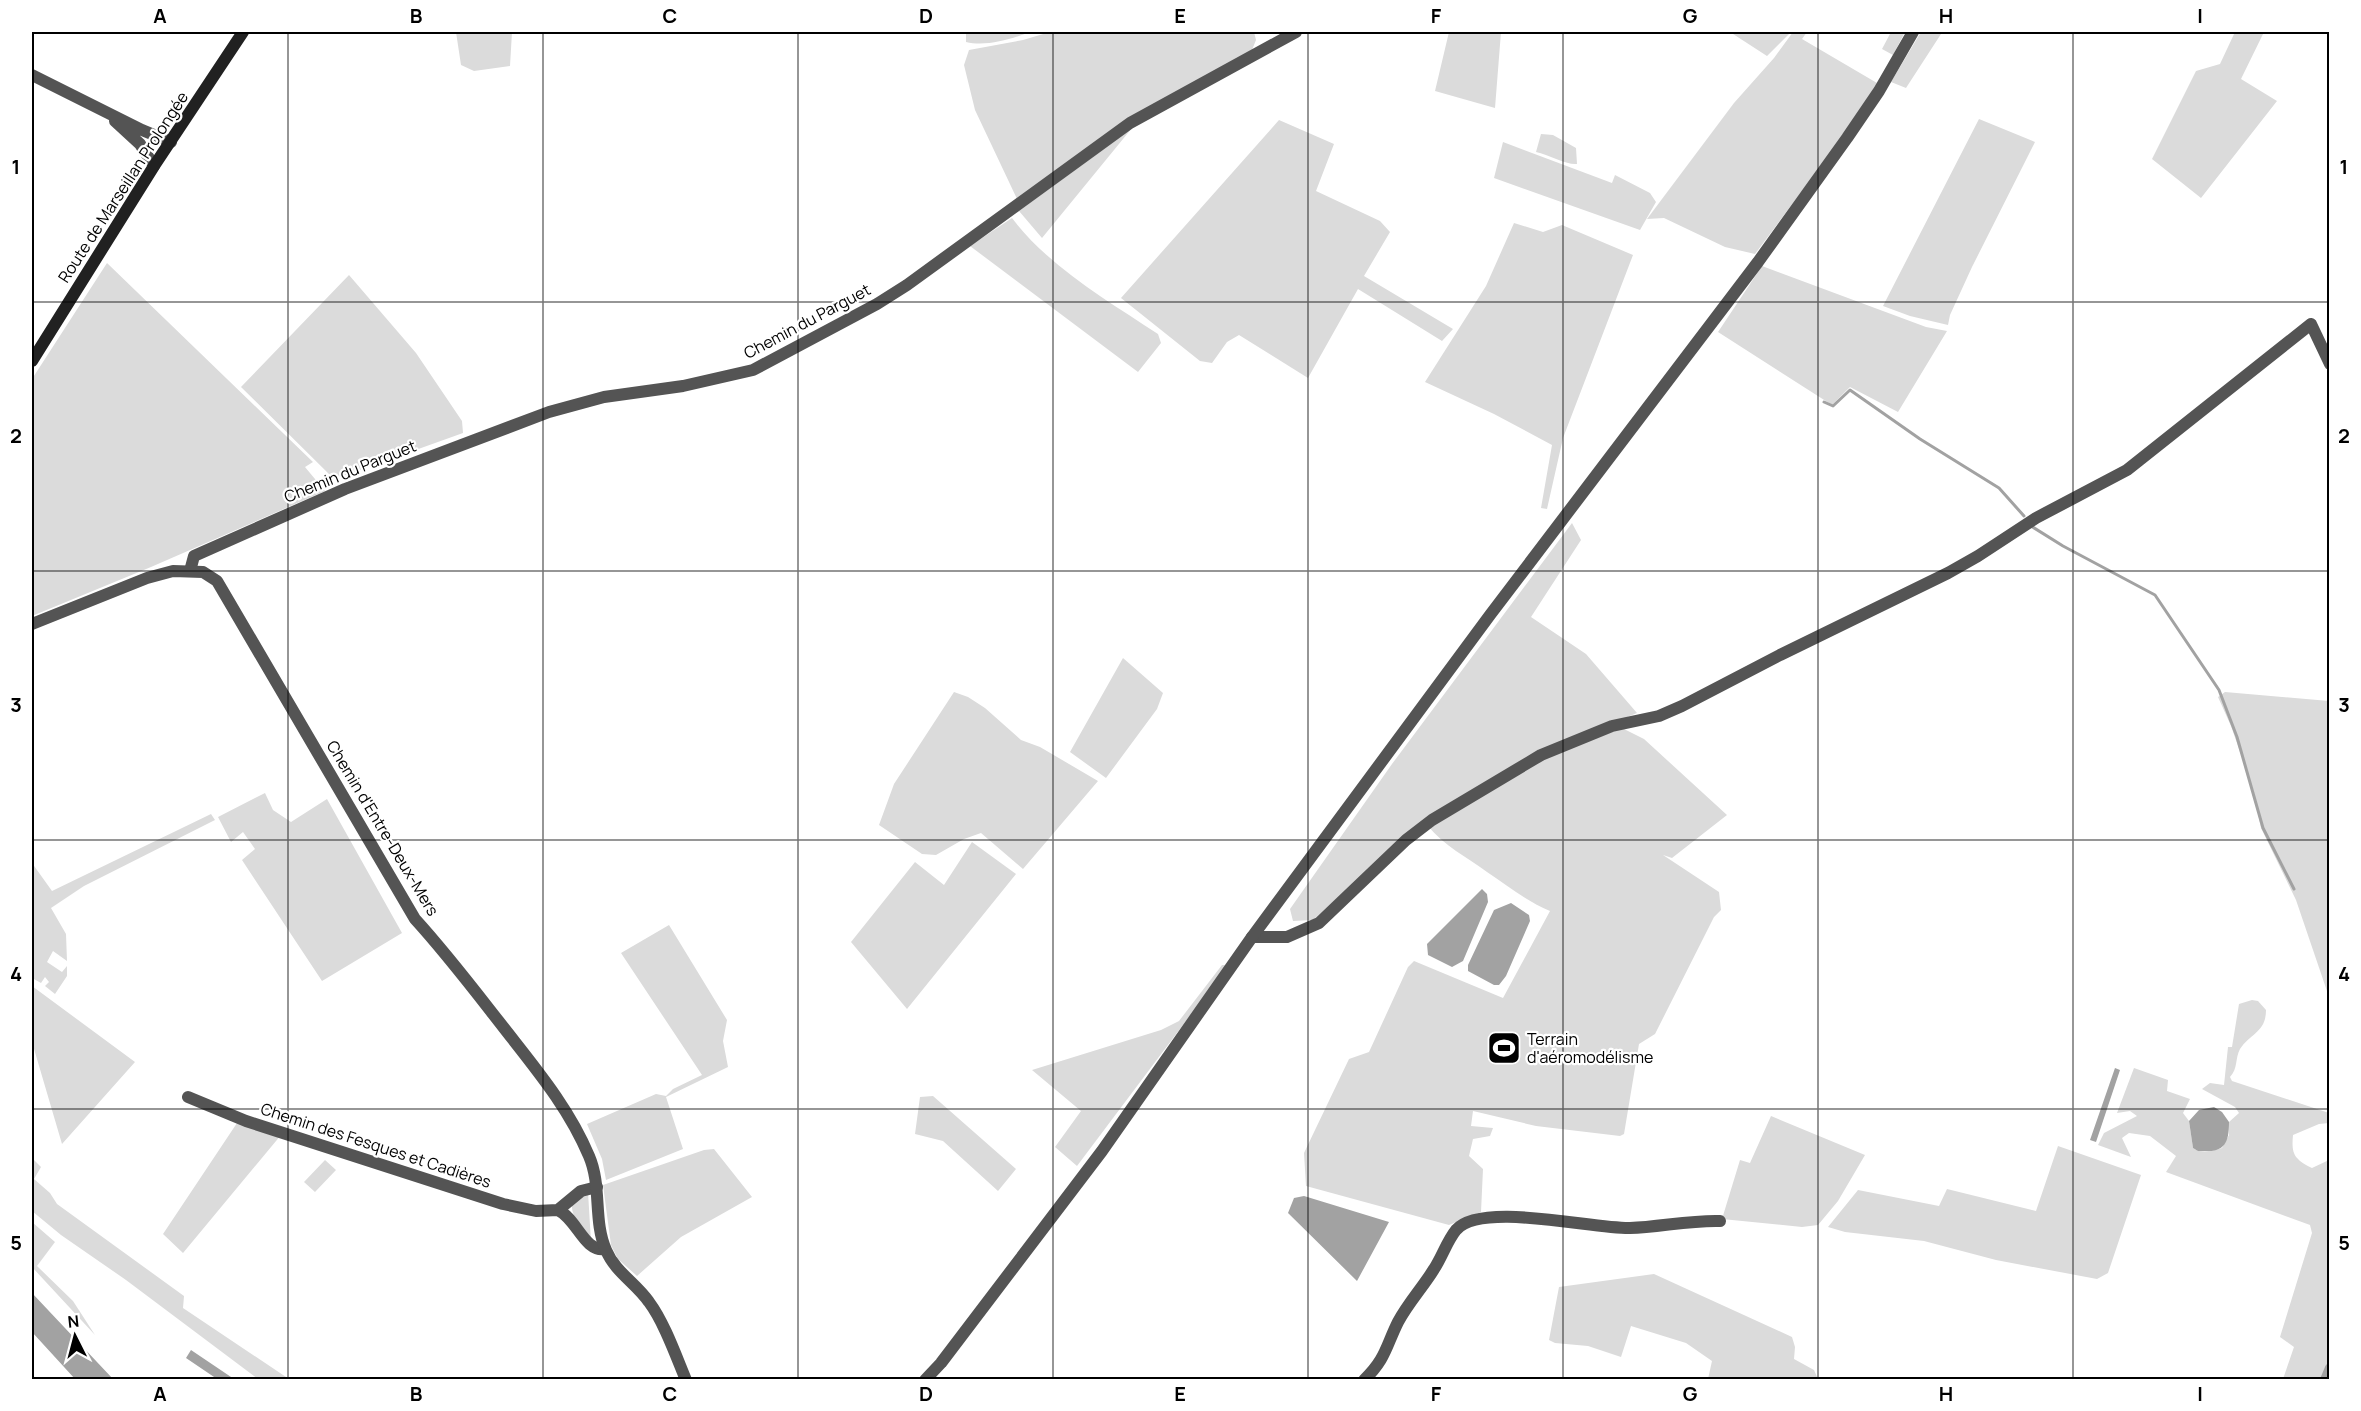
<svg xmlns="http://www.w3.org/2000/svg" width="2361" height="1411" viewBox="0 0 2361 1411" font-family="Manrope,sans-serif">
<rect width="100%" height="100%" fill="#fff"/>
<path fill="#dbdbdb" d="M 456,32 L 512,32 L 510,66 L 474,71 L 461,65 Z
M 966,32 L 1030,32 C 1012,39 986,47 966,42 Z
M 1050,32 L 1254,32 L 1256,40 L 1252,50 L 1018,201 L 975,110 L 964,65 L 969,50 L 1023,40 Z
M 1449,32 L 1501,32 L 1495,108 L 1435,91 Z
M 1730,32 L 1791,32 L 1767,56 Z
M 1793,32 L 1807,32 L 1802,39 L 1877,83 L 1860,113 L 1755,254 L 1725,247 L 1664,218 L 1647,219 L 1734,103 L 1774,58 Z
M 1891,32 L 1905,32 L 1893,55 L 1882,49 Z
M 1921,32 L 1940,32 L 1941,34 L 1906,88 L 1891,82 Z
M 2235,32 L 2264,32 L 2241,79 L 2277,101 L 2201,198 L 2152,159 L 2196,71 L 2220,64 Z
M 1979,119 L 2035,142 L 1972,267 L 1950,315 L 1948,325 L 1910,316 L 1883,306 Z
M 1279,120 L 1334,144 L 1316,191 L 1380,221 L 1390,232 L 1364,276 L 1453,329 L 1442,341 L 1358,289 L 1308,378 L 1239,335 L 1227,342 L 1212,363 L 1200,361 L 1121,298 Z
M 1132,128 L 1042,238 L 1019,211 Z
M 1541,134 L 1553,135 L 1576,148 L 1577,164 C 1566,165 1549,155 1536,152 Z
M 1503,142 L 1612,183 L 1615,175 L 1650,193 L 1656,202 L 1640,230 L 1494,178 Z
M 1012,218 C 1048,266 1108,301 1158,334 L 1161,343 L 1138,372 L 970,246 Z
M 1514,223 L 1543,232 L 1562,225 L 1633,255 L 1563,438 L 1547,509 L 1541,508 L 1552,445 L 1494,414 L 1425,382 L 1486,286 Z
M 107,263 L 313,462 L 305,467 L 325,491 L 151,567 L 32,616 L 32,379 Z
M 1762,266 L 1926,327 L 1947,331 L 1898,412 L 1850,387 L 1832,405 L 1718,332 Z
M 349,275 L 416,353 L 462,421 L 463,433 L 343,476 L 332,477 L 241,387 Z
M 1572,523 L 1581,540 L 1531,617 L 1586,654 L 1637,713 L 1537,754 L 1426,818 L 1313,920 L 1293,921 L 1290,909 L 1392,764 Z
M 1123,658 L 1163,693 L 1157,709 L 1106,778 L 1070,752 Z
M 954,692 L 968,697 L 985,708 L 1021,740 L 1040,747 L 1098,781 L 1023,869 L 981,833 L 964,839 L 936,855 L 922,854 L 879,825 L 894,784 Z
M 2225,692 L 2329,701 L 2329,997 L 2296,900 L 2261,828 L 2253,789 L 2231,726 L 2218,697 Z
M 1622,728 L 1644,739 L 1727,815 L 1672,858 L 1663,855 L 1719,892 L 1721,910 L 1714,917 L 1655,1034 L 1639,1044 L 1624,1134 L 1620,1136 L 1536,1126 L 1473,1111 L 1471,1126 L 1493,1128 L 1490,1136 L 1473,1139 L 1469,1156 L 1483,1169 L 1481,1212 L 1449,1225 L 1306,1186 L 1304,1153 L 1349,1059 L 1369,1052 L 1408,967 L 1414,961 L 1503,998 L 1550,911 C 1527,902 1507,885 1487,872 C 1468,858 1443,845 1428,826 L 1539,760 Z
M 265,793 L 273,810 L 291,822 L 327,799 L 402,933 L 322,981 L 242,860 L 255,849 L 243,832 L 231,842 L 218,817 Z
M 211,814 L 215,820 L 84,886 L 51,908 L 66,934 L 67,961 L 53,951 L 47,962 L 62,972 L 67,966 L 67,976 L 55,994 L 45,986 L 49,982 L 45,977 L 41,983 L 32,978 L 32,863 L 52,891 Z
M 972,842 L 1016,874 L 907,1009 L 851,942 L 915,862 L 944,885 Z
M 669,925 L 727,1020 L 723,1041 L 728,1067 L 666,1097 L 683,1149 L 606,1180 L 602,1159 L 587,1124 L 656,1094 L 666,1096 L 673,1089 L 702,1075 L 621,953 Z
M 1222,965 L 1228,965 L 1077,1166 L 1055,1147 L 1081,1111 L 1032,1070 L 1161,1030 L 1179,1021 Z
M 32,986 L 135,1062 L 62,1144 L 32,1042 Z
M 2252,1000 L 2258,1001 L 2266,1010 C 2266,1032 2251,1033 2240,1049 C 2235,1058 2238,1069 2230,1077 L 2232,1081 L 2329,1113 L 2329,1123 L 2319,1124 L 2293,1135 C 2291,1155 2295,1159 2312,1168 L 2329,1160 L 2329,1379 L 2283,1379 L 2294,1347 L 2280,1337 L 2312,1233 L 2310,1225 L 2166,1172 L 2176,1156 L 2150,1136 L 2129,1133 L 2122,1138 L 2131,1157 L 2098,1145 L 2104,1133 L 2137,1116 L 2130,1111 L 2117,1113 L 2134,1068 L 2168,1080 L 2167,1091 L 2190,1099 L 2183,1113 L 2189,1121 L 2193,1148 C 2203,1155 2212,1151 2222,1148 L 2229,1135 L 2229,1122 L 2239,1113 L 2235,1107 L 2202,1089 L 2210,1083 L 2224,1085 L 2228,1047 L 2232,1047 L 2239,1004 Z
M 933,1096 L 1016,1169 L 998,1191 L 943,1141 L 915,1134 L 920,1097 Z
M 1771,1116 L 1865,1155 L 1838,1201 L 1818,1225 L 1802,1227 L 1722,1219 L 1740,1160 L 1750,1163 Z
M 237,1123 L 281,1135 L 183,1253 L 163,1234 Z
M 2058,1146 L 2141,1175 L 2108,1273 L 2097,1279 L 1996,1260 L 1924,1241 L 1845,1232 L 1828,1227 L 1858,1190 L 1939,1206 L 1947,1189 L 2036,1211 Z
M 714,1149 L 752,1197 L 681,1237 L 637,1276 L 618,1259 L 611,1245 L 603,1185 L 704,1150 Z
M 33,1159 L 41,1167 L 34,1179 L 50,1193 L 57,1204 L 184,1296 L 183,1308 L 289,1379 L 258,1379 L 126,1280 L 61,1235 L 32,1211 L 32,1160 Z
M 325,1160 L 336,1170 L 315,1192 L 304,1182 Z
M 588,1192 L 591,1242 C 584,1230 570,1217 572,1203 Z
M 32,1222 L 55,1242 L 37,1266 L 73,1301 L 95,1335 L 32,1267 Z
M 1654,1274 L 1792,1337 L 1795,1347 L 1794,1359 L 1814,1370 L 1818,1379 L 1708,1379 L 1712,1361 L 1686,1343 L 1631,1326 L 1621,1357 L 1588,1346 L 1555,1343 L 1549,1340 L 1559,1287 Z"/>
<path fill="#a2a2a2" d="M 1482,889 L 1487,894 L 1488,902 L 1463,961 L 1452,967 L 1428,955 L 1427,944 Z
M 1511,903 L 1529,915 L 1530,921 L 1506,976 L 1499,985 L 1494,985 L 1468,971 L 1468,965 L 1494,910 Z
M 2115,1068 L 2120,1070 L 2096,1142 L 2090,1140 Z
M 2214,1107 L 2222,1112 L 2229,1122 C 2229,1146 2223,1153 2198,1151 L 2193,1148 L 2189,1121 L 2199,1110 Z
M 1304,1196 L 1389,1222 L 1357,1281 L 1288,1213 L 1294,1198 Z
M 32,1293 L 113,1379 L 75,1379 L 32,1332 Z
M 191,1350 L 234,1379 L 217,1379 L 186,1358 Z"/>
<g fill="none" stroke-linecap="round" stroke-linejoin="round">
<path stroke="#a2a2a2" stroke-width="3" d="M 1824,402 L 1833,406 L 1850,390 L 1920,439 L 1999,488 L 2024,516
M 2031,526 L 2063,546 L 2155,595 L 2219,690 L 2237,737 L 2263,828 L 2294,889"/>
<path stroke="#a2a2a2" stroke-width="10" d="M 2325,1380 L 2330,1368"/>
<path stroke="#545454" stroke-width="12" d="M 190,571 L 194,556 L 203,552 L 345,489 L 549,412 L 604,397 L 683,386 L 753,370 L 877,304 L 907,285 L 1130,123 L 1296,32
M 1252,937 L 1287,937 L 1319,923 L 1406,840 L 1432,820 L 1541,755 L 1612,726 L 1659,716 L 1682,706 L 1780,655 L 1948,573 L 1978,556 L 2036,518 L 2127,470 L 2311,324 L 2330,364
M 188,1097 L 246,1121 L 503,1204 L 536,1211 L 558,1210
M 597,1187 L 581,1191 L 558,1210 C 577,1219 584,1252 605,1249
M 1364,1380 C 1386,1359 1386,1346 1398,1322 C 1408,1303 1423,1287 1434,1269 C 1442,1257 1447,1241 1456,1230 C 1481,1201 1593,1229 1630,1228 C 1660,1227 1690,1220 1720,1221"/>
<path stroke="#545454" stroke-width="12" d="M 32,75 L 142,130 L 171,142
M 115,121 L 140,144 L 154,166
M 32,624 L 147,578 L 173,571 L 203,572 L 217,581 L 415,919 C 447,954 475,991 504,1028 C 536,1069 569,1108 589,1156 C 602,1186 593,1221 606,1250 C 615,1272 636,1283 649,1302 C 664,1322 676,1356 686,1380
M 925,1380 L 941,1363 L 1102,1151 L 1252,937 L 1490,615 L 1758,262 L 1847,138 L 1879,91 L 1913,32"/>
<path stroke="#212121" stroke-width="12" d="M 32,361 L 154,166 L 243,32"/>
</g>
<path fill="none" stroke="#000" stroke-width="1.5" stroke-opacity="0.55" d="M 288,32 L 288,1380M 543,32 L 543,1380M 798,32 L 798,1380M 1053,32 L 1053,1380M 1308,32 L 1308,1380M 1563,32 L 1563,1380M 1818,32 L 1818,1380M 2073,32 L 2073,1380M 32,302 L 2330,302M 32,571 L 2330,571M 32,840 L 2330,840M 32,1109 L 2330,1109"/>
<defs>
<g id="stadium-square" transform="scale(1.725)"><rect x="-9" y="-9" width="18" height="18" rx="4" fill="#000" stroke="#fff"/><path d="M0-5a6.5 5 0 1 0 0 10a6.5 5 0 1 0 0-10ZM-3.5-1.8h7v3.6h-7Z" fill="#fff"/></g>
</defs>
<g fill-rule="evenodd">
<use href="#stadium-square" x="1504" y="1048"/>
</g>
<g text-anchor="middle" stroke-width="4.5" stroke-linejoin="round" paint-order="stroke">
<g font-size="16" fill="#000" stroke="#fff">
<text transform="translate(123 187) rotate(-57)" y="6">Route de Marseillan Prolongée</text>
<text transform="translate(807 321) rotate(-28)" y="6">Chemin du Parguet</text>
<text transform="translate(350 471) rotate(-22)" y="6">Chemin du Parguet</text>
<text transform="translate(383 828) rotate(59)" y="6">Chemin d'Entre-Deux-Mers</text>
<text transform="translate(376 1145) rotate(18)" y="6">Chemin des Fesques et Cadières</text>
</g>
<g font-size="16" fill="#000" stroke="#fff" text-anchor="start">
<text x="1527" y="1045">Terrain<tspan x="1527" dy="18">d'aéromodélisme</tspan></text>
</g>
</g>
<rect width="2361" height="1411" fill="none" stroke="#ffffff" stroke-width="66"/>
<g transform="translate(75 1336) rotate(354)" stroke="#ffffff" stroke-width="4.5" paint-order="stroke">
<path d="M0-4.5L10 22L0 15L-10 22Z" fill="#000000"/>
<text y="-9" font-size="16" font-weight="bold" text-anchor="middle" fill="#000000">N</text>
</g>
<rect x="33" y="33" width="2295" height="1345" fill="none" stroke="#000" stroke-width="2"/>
<g font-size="20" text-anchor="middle" font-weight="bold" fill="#000">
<text x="160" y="23">A</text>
<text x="416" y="23">B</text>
<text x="670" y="23">C</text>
<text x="926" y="23">D</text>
<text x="1180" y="23">E</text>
<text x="1436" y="23">F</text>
<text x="1690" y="23">G</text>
<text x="1946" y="23">H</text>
<text x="2200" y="23">I</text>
<text x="16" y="174">1</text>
<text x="2344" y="174">1</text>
<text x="16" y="443">2</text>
<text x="2344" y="443">2</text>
<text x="16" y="712">3</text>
<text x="2344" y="712">3</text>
<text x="16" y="981">4</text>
<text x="2344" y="981">4</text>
<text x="16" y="1250">5</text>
<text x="2344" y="1250">5</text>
<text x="160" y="1401">A</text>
<text x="416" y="1401">B</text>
<text x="670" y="1401">C</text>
<text x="926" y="1401">D</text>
<text x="1180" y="1401">E</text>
<text x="1436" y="1401">F</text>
<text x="1690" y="1401">G</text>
<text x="1946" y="1401">H</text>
<text x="2200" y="1401">I</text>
</g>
</svg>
